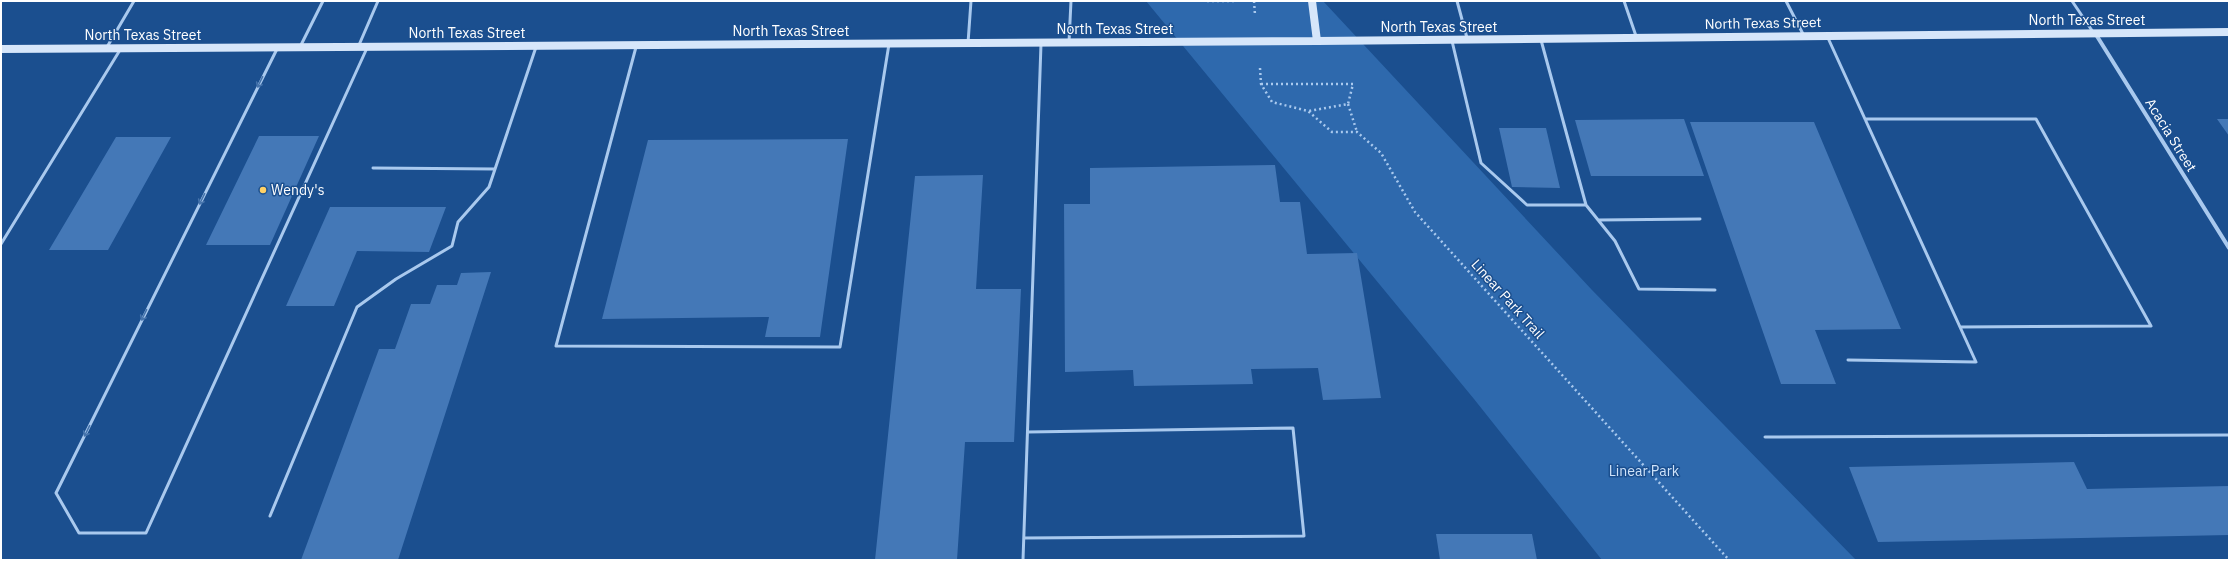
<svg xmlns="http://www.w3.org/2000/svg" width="2230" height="561" viewBox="0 0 2230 561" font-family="'IBM Plex Sans',sans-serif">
<rect width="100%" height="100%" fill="#1b4f8f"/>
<path fill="#2e69ad" d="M 1146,1 L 1323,1 L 1592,290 L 1856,560 L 1602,560 L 1474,399 Z"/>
<path fill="#4478b7" d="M 1684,119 L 1704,176 L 1591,176 L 1575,120 Z
M 2217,119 L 2229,119 L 2229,136 Z
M 1690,122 L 1814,122 L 1901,329 L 1815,330 L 1836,384 L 1781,384 Z
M 1499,128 L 1546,128 L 1560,188 L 1512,187 Z
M 259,136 L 319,136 L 270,245 L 206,245 Z
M 116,137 L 171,137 L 108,250 L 49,250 Z
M 848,139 L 820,337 L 765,337 L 769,317 L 602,319 L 648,140 Z
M 1275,165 L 1280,202 L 1300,202 L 1307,254 L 1357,253 L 1381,398 L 1323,400 L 1318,368 L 1251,369 L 1253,384 L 1134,386 L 1133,370 L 1065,372 L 1064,204 L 1090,204 L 1090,168 Z
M 983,175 L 976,289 L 1021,289 L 1014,442 L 965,442 L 957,560 L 875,560 L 915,176 Z
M 330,207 L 446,207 L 429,252 L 357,251 L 334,306 L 286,306 Z
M 491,272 L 398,560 L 301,560 L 379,349 L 395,349 L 411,304 L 430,304 L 437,285 L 457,285 L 461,273 Z
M 2074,462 L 2087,489 L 2229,486 L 2229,535 L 1878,542 L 1849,467 Z
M 1436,534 L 1532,534 L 1537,560 L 1440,560 Z"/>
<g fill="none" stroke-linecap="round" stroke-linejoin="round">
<path stroke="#a9c9ee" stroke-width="2.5" stroke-dasharray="2 3" stroke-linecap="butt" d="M 1207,1 L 1235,1
M 1254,1 L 1255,15
M 1260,68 L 1261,84 L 1272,102 L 1308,111 L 1332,132 L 1357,132 L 1381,153 L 1415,212 L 1729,560
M 1261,84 L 1353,84 L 1348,104 L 1309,111
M 1348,104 L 1357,132"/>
<path stroke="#a9c9ee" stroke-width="3" d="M 1457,1 L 1467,38
M 1624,1 L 1636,36
M 1786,1 L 1803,34
M 2072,1 L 2093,32
M 1828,38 L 1976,362 L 1848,360
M 1452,41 L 1481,163 L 1527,205 L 1586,205 L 1541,40
M 1069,42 L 1071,1
M 968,43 L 971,1
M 301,45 L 323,1
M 359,45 L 378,1
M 107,47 L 134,1
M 636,47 L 556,346 L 840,347 L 889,44
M 277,49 L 56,493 L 79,533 L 146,533 L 367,48
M 1865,119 L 2036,119 L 2151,326 L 1960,327
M 373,168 L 495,169
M 1586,205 L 1615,241 L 1639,289 L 1715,290
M 1598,220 L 1700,219
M 1,244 L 120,50
M 1765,437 L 2229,435
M 270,516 L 357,307 L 396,279 L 452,246 L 458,222 L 489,187 L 536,47
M 1024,538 L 1304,536 L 1293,428 L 1028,432
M 1023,560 L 1041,44"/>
<path stroke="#a9c9ee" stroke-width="4" d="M 2095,33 L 2229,248"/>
<path stroke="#d6e6fa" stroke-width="8" d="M 1312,1 L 1317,41
M 1,49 L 1317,41 L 2229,32"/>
</g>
<defs><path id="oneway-shaft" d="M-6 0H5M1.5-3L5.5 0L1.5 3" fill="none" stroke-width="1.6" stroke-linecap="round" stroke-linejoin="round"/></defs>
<g stroke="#4674ac">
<use href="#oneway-shaft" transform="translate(260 82) rotate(116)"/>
<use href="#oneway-shaft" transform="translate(202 199) rotate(116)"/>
<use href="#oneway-shaft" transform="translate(144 315) rotate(116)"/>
<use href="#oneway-shaft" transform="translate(87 431) rotate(116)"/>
</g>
<circle fill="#ffd166" stroke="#1b4f8f" stroke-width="1.5" cx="263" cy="190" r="4"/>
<g text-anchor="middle" stroke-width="3" stroke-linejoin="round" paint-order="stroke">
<g font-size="14" fill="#fff" stroke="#1b4f8f">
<text x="2087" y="25">North Texas Street</text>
<text transform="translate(1763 23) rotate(-1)" y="5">North Texas Street</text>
<text x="1439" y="32">North Texas Street</text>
<text x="1115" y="34">North Texas Street</text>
<text x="791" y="36">North Texas Street</text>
<text x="467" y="38">North Texas Street</text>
<text x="143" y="40">North Texas Street</text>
<text transform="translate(2171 135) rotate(58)" y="5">Acacia Street</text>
<text transform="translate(1508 299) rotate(48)" y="5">Linear Park Trail</text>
</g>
<g font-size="14" fill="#fff" stroke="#1b4f8f" text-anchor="start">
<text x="271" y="195">Wendy's</text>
</g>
<g font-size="14" fill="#cfe3fa" stroke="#1b4f8f">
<text x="1644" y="476">Linear Park</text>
</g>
</g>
<rect width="2230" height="561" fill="none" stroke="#ffffff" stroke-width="4"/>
</svg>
